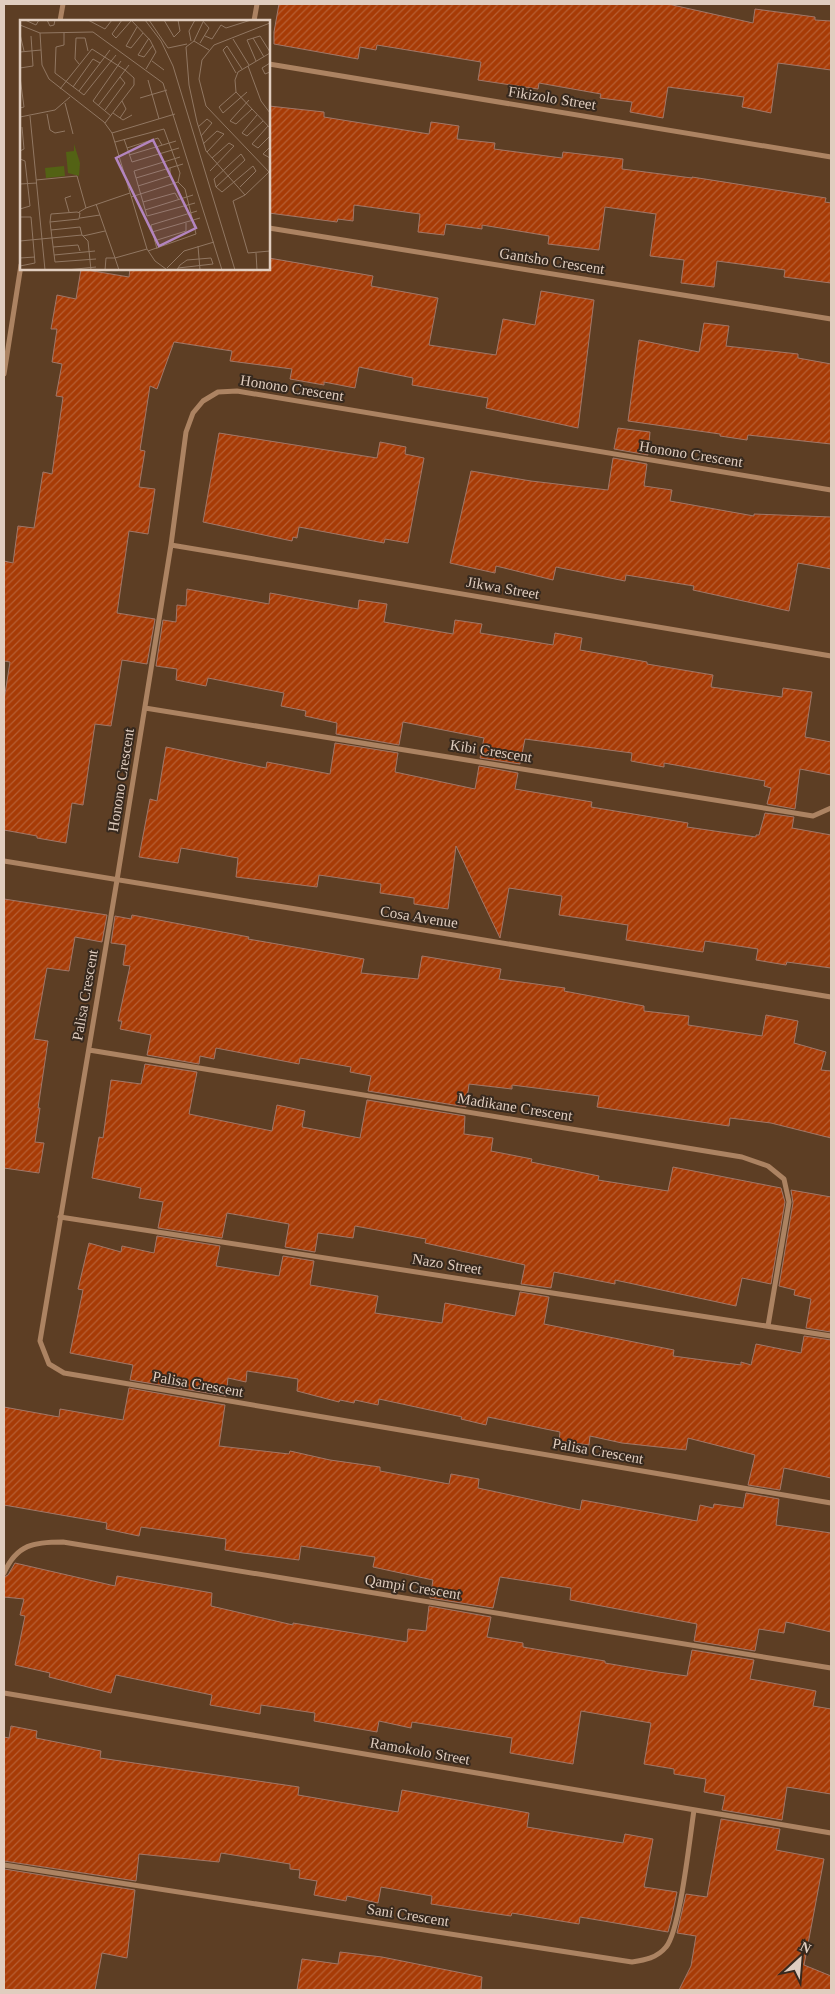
<svg xmlns="http://www.w3.org/2000/svg" width="835" height="1994" viewBox="0 0 835 1994" font-family="'Times New Roman',serif">
<defs>
<pattern id="building-hatch" width="6" height="6" patternUnits="userSpaceOnUse" patternTransform="scale(1.25)"><rect width="6" height="6" fill="#a73b06"/><path d="M-1 1l2-2M0 6l6-6M5 7l2-2" fill="none" stroke="#b75f34"/></pattern>
</defs>
<rect width="100%" height="100%" fill="#5d3e24"/>
<path fill="url(#building-hatch)" stroke="#a17768" d="M 279,4 L 668,4 L 753,23 L 755,9 L 815,17 L 815,20 L 831,21 L 831,70 L 778,63 L 771,113 L 742,107 L 744,97 L 668,87 L 663,118 L 630,112 L 632,102 L 600,98 L 601,94 L 539,83 L 538,89 L 478,80 L 481,62 L 377,45 L 376,50 L 360,47 L 358,59 L 274,44 L 274,32 Z
M 269,106 L 324,112 L 324,117 L 429,134 L 431,122 L 459,126 L 457,139 L 495,143 L 494,149 L 562,158 L 563,152 L 623,159 L 622,169 L 692,178 L 692,177 L 826,198 L 825,202 L 831,203 L 831,283 L 784,277 L 785,270 L 717,261 L 714,287 L 681,283 L 684,260 L 650,256 L 656,214 L 605,207 L 599,250 L 548,244 L 549,236 L 482,225 L 482,229 L 446,224 L 444,235 L 418,232 L 420,214 L 354,205 L 353,221 L 338,219 L 337,222 L 269,213 Z
M 269,258 L 373,276 L 371,286 L 438,298 L 429,345 L 496,355 L 503,319 L 535,325 L 541,291 L 594,300 L 578,428 L 486,408 L 488,398 L 412,385 L 413,378 L 359,367 L 355,388 L 324,382 L 324,385 L 290,379 L 292,369 L 230,361 L 232,351 L 174,342 L 157,389 L 150,386 L 140,450 L 145,451 L 139,487 L 155,489 L 148,534 L 129,531 L 117,613 L 155,619 L 147,664 L 122,660 L 111,726 L 95,724 L 83,805 L 72,803 L 66,843 L 37,838 L 37,836 L 4,830 L 4,700 L 10,662 L 4,661 L 4,561 L 13,563 L 18,526 L 34,528 L 43,472 L 52,474 L 63,397 L 56,396 L 62,364 L 52,362 L 57,329 L 51,329 L 57,295 L 76,299 L 81,269 L 129,277 L 130,269 L 269,269 Z
M 704,323 L 729,326 L 726,346 L 798,354 L 798,358 L 831,364 L 831,444 L 748,435 L 747,440 L 720,436 L 720,434 L 628,421 L 639,340 L 699,352 Z
M 618,428 L 650,432 L 648,455 L 614,449 Z
M 219,433 L 377,458 L 380,442 L 406,447 L 405,454 L 424,458 L 408,543 L 385,539 L 384,543 L 299,527 L 297,538 L 293,537 L 292,541 L 203,522 Z
M 613,458 L 647,464 L 644,486 L 672,490 L 670,501 L 754,516 L 754,514 L 831,517 L 831,569 L 798,563 L 789,611 L 693,590 L 694,586 L 626,575 L 625,581 L 556,567 L 553,580 L 496,566 L 495,573 L 450,563 L 471,471 L 531,481 L 608,490 Z
M 187,589 L 269,604 L 270,593 L 358,609 L 359,600 L 387,604 L 384,622 L 453,634 L 455,620 L 482,624 L 480,633 L 553,645 L 555,633 L 582,638 L 580,650 L 647,662 L 647,664 L 713,675 L 711,687 L 782,697 L 783,688 L 812,692 L 805,737 L 831,742 L 831,775 L 800,769 L 795,809 L 767,804 L 771,788 L 764,786 L 765,781 L 664,763 L 664,767 L 631,761 L 632,753 L 525,739 L 520,764 L 480,758 L 484,738 L 403,722 L 399,745 L 336,734 L 337,723 L 305,716 L 306,711 L 281,706 L 284,693 L 208,678 L 206,686 L 176,680 L 177,669 L 156,666 L 163,620 L 176,622 L 177,605 L 186,606 Z
M 335,743 L 398,753 L 395,772 L 475,789 L 479,766 L 518,773 L 515,789 L 592,802 L 591,807 L 688,823 L 687,827 L 756,837 L 756,835 L 759,835 L 765,813 L 794,817 L 792,828 L 831,835 L 831,968 L 787,962 L 786,965 L 756,960 L 758,949 L 705,941 L 703,952 L 626,940 L 628,925 L 559,915 L 562,896 L 509,888 L 500,938 L 456,846 L 448,909 L 414,904 L 414,898 L 380,893 L 381,884 L 319,875 L 317,887 L 236,877 L 238,858 L 181,848 L 178,863 L 139,857 L 150,799 L 157,801 L 166,747 L 266,768 L 267,762 L 330,774 Z
M 4,899 L 107,915 L 102,942 L 75,937 L 69,971 L 47,968 L 34,1039 L 48,1041 L 38,1108 L 40,1108 L 35,1142 L 44,1143 L 39,1173 L 4,1168 Z
M 132,915 L 249,937 L 248,939 L 364,959 L 361,973 L 418,979 L 422,956 L 501,969 L 499,979 L 565,988 L 564,991 L 644,1006 L 644,1011 L 689,1016 L 688,1025 L 762,1036 L 766,1015 L 798,1021 L 794,1043 L 826,1052 L 821,1070 L 831,1071 L 831,1138 L 771,1123 L 730,1118 L 729,1126 L 597,1107 L 599,1096 L 512,1085 L 512,1089 L 469,1084 L 466,1107 L 368,1091 L 371,1076 L 350,1072 L 351,1067 L 300,1058 L 299,1064 L 216,1048 L 214,1059 L 200,1056 L 199,1064 L 147,1055 L 151,1035 L 120,1029 L 122,1021 L 118,1021 L 130,966 L 123,965 L 126,945 L 111,943 L 115,916 L 131,919 Z
M 145,1064 L 197,1072 L 189,1114 L 272,1131 L 277,1105 L 305,1111 L 302,1127 L 360,1138 L 367,1100 L 465,1116 L 464,1134 L 493,1138 L 491,1151 L 532,1159 L 531,1162 L 599,1176 L 598,1180 L 668,1191 L 673,1167 L 781,1188 L 785,1202 L 771,1284 L 742,1278 L 736,1306 L 615,1280 L 615,1284 L 554,1272 L 551,1288 L 521,1284 L 525,1265 L 425,1243 L 426,1239 L 355,1226 L 353,1238 L 318,1233 L 315,1252 L 285,1247 L 289,1224 L 227,1213 L 222,1238 L 158,1228 L 163,1202 L 139,1198 L 141,1188 L 92,1178 L 99,1137 L 103,1138 L 111,1080 L 141,1084 Z
M 791,1190 L 831,1197 L 831,1332 L 806,1328 L 811,1299 L 794,1295 L 795,1290 L 779,1286 L 793,1203 Z
M 157,1236 L 220,1246 L 216,1266 L 279,1276 L 283,1256 L 314,1261 L 310,1285 L 378,1296 L 375,1313 L 442,1323 L 445,1303 L 515,1316 L 520,1292 L 549,1297 L 544,1324 L 674,1350 L 673,1356 L 741,1365 L 741,1362 L 751,1365 L 756,1344 L 801,1353 L 804,1336 L 831,1340 L 831,1478 L 784,1468 L 780,1490 L 748,1485 L 755,1455 L 688,1438 L 686,1450 L 622,1443 L 590,1436 L 589,1445 L 559,1441 L 560,1432 L 488,1417 L 486,1425 L 461,1419 L 462,1417 L 379,1399 L 378,1405 L 355,1400 L 354,1403 L 340,1400 L 339,1402 L 297,1391 L 298,1379 L 247,1371 L 246,1382 L 228,1378 L 226,1396 L 130,1380 L 133,1365 L 70,1353 L 83,1290 L 78,1289 L 89,1243 L 121,1252 L 122,1246 L 154,1253 Z
M 129,1388 L 225,1405 L 219,1446 L 289,1454 L 290,1451 L 330,1460 L 380,1467 L 380,1471 L 449,1484 L 451,1474 L 479,1479 L 478,1488 L 580,1510 L 582,1500 L 697,1521 L 700,1505 L 713,1508 L 714,1504 L 743,1508 L 746,1493 L 779,1499 L 776,1525 L 831,1533 L 831,1632 L 786,1622 L 784,1633 L 759,1629 L 755,1651 L 694,1641 L 697,1624 L 570,1600 L 571,1588 L 500,1577 L 493,1608 L 430,1598 L 433,1580 L 373,1567 L 375,1557 L 301,1546 L 299,1560 L 243,1553 L 225,1550 L 226,1539 L 141,1527 L 139,1536 L 106,1529 L 107,1523 L 4,1505 L 4,1407 L 59,1417 L 60,1409 L 123,1420 Z
M 15,1563 L 115,1586 L 117,1576 L 212,1593 L 211,1606 L 293,1625 L 293,1623 L 407,1642 L 408,1629 L 426,1631 L 429,1606 L 491,1617 L 487,1637 L 523,1643 L 523,1647 L 605,1661 L 605,1663 L 658,1672 L 687,1676 L 692,1650 L 754,1660 L 750,1679 L 816,1691 L 813,1706 L 831,1709 L 831,1794 L 787,1787 L 782,1820 L 722,1810 L 725,1796 L 704,1792 L 706,1779 L 674,1774 L 674,1769 L 644,1764 L 651,1723 L 581,1711 L 573,1764 L 510,1753 L 512,1738 L 412,1722 L 411,1728 L 379,1721 L 377,1732 L 314,1721 L 315,1713 L 261,1705 L 260,1714 L 210,1705 L 212,1695 L 116,1675 L 111,1693 L 49,1677 L 50,1673 L 15,1665 L 25,1616 L 20,1615 L 24,1599 L 4,1597 L 4,1577 L 8,1575 Z
M 11,1726 L 37,1731 L 36,1738 L 101,1751 L 100,1758 L 299,1787 L 298,1795 L 398,1812 L 402,1790 L 529,1813 L 527,1827 L 623,1843 L 625,1834 L 653,1839 L 644,1887 L 677,1892 L 671,1921 L 668,1932 L 580,1917 L 579,1924 L 512,1913 L 511,1916 L 431,1904 L 432,1896 L 381,1887 L 378,1903 L 347,1896 L 346,1901 L 314,1895 L 317,1881 L 299,1878 L 300,1870 L 290,1869 L 290,1864 L 221,1853 L 219,1862 L 139,1854 L 136,1881 L 4,1861 L 4,1737 L 9,1738 Z
M 721,1819 L 780,1829 L 776,1850 L 824,1859 L 804,1965 L 831,1976 L 831,1990 L 679,1990 L 691,1966 L 696,1936 L 677,1933 L 686,1894 L 707,1897 Z
M 4,1869 L 135,1890 L 127,1958 L 102,1953 L 95,1990 L 4,1990 Z
M 340,1952 L 382,1957 L 482,1977 L 481,1990 L 297,1990 L 302,1959 L 338,1964 Z"/>
<g fill="none" stroke-linecap="round" stroke-linejoin="round">
<path stroke="#ac8362" stroke-width="5" d="M 60,21 L 63,4
M 254,21 L 257,4
M 269,64 L 831,157
M 269,228 L 831,319
M 4,374 L 21,265
M 831,490 L 237,391 L 218,392 L 203,401 L 193,413 L 186,432 L 171,545 L 117,880 L 40,1341 L 49,1364 L 64,1373 L 831,1503
M 171,545 L 831,656
M 145,708 L 813,816 L 831,808
M 4,861 L 831,997
M 89,1050 L 742,1157 L 768,1166 L 784,1179 L 789,1202 L 768,1326
M 60,1217 L 831,1336
M 4,1573 C 17,1544 34,1542 63,1542 L 831,1668
M 4,1693 L 831,1833
M 4,1865 L 632,1962 C 645,1960 657,1958 666,1947 C 680,1931 690,1836 694,1810"/>
</g>
<g text-anchor="middle" stroke-width="4" stroke-linejoin="round" paint-order="stroke">
<g font-size="15" fill="#e0cdbf" stroke="#37291e">
<text transform="translate(552 98) rotate(9)" y="5">Fikizolo Street</text>
<text transform="translate(552 261) rotate(9)" y="5">Gantsho Crescent</text>
<text transform="translate(292 388) rotate(9)" y="5">Honono Crescent</text>
<text transform="translate(691 454) rotate(9)" y="5">Honono Crescent</text>
<text transform="translate(503 588) rotate(10)" y="5">Jikwa Street</text>
<text transform="translate(491 751) rotate(9)" y="5">Kibi Crescent</text>
<text transform="translate(121 780) rotate(-81)" y="5">Honono Crescent</text>
<text transform="translate(419 917) rotate(9)" y="5">Cosa Avenue</text>
<text transform="translate(85 995) rotate(-80)" y="5">Palisa Crescent</text>
<text transform="translate(515 1107) rotate(9)" y="5">Madikane Crescent</text>
<text transform="translate(447 1264) rotate(9)" y="5">Nazo Street</text>
<text transform="translate(198 1384) rotate(10)" y="5">Palisa Crescent</text>
<text transform="translate(598 1451) rotate(10)" y="5">Palisa Crescent</text>
<text transform="translate(413 1587) rotate(9)" y="5">Qampi Crescent</text>
<text transform="translate(420 1751) rotate(10)" y="5">Ramokolo Street</text>
<text transform="translate(408 1915) rotate(9)" y="5">Sani Crescent</text>
</g>
</g>
<g transform="translate(20 20)">
<rect width="250" height="250" fill="#5d3e24"/>
<path d="M 54,124 L 60,143 L 59,156 L 48,153 L 46,132 L 54,131 Z" fill="#536214"/>
<path d="M 44,146 L 45,156 L 26,158 L 25,148 Z" fill="#536214"/>
<path fill="none" stroke="#917762" stroke-width="1" d="M 5,0 L 16,5 L 19,0M 27,0 L 30,6 L 34,5 L 35,0M 68,0 L 85,9 L 92,0M 102,0 L 92,14 L 96,18 L 111,1M 111,0 L 130,20 L 136,32 L 126,49M 125,0 L 141,21 L 153,46 L 215,250M 129,0 L 148,28 L 167,24M 144,0 L 154,17 L 160,11 L 158,0M 250,3 L 194,25 L 182,40 L 179,59 L 186,86 L 250,153M 0,5 L 20,13 L 73,12 L 143,63 L 202,250M 117,7 L 106,26 L 111,28 L 123,13M 44,12 L 44,25 L 36,27 L 35,53 L 64,75 L 96,35M 20,13 L 22,45 L 29,59 L 84,102 L 92,113 L 127,229 L 135,241 L 146,249M 0,14 L 4,31M 185,16 L 192,19 L 201,5 L 206,8 L 231,0M 129,18 L 118,35 L 124,37 L 133,25M 233,18 L 244,37M 213,19 L 229,45M 171,21 L 169,11 L 175,0M 174,21 L 183,2M 180,23 L 189,8 L 182,0M 189,30 L 174,21 L 166,27 L 169,65 L 177,102 L 186,131 L 225,175M 0,32 L 21,30M 250,33 L 218,52 L 215,60 L 216,72 L 250,108M 132,41 L 144,50M 236,41 L 227,20 L 240,16 L 250,32M 250,43 L 242,48 L 245,54 L 250,52M 59,44 L 55,39 L 56,18 L 65,18 L 68,31M 228,46 L 241,81 L 250,93M 0,48 L 13,46 L 11,16M 216,53 L 203,30 L 207,26 L 222,49M 0,57 L 4,87 L 0,88M 128,60 L 139,99M 53,67 L 73,39 L 80,43M 40,69 L 72,29 L 105,50 L 114,58 L 114,65 L 85,103M 59,71 L 90,30M 216,72 L 199,87 L 203,93 L 227,72M 120,78 L 147,70M 229,80 L 210,101 L 216,104 L 232,89M 45,83 L 53,114M 78,86 L 109,45M 85,90 L 105,63 L 100,57M 93,93 L 103,100 L 112,95M 27,94 L 30,110 L 35,113 L 45,111M 237,95 L 222,113 L 227,116 L 243,101M 10,96 L 25,250M 91,96 L 73,81 L 101,41M 0,97 L 35,90 L 50,77M 100,98 L 106,89 L 102,81M 248,106 L 232,124 L 238,128 L 250,116M 178,107 L 187,99 L 192,103 L 181,116M 92,113 L 155,94M 104,119 L 112,142 L 159,128M 95,122 L 144,109 L 160,153 L 158,162 L 111,177M 183,124 L 197,111 L 204,114 L 187,132M 250,127 L 243,134 L 250,138M 107,128 L 138,118 L 142,125M 0,131 L 4,129 L 2,107M 109,135 L 156,121M 160,137 L 114,151 L 127,196 L 175,183M 0,139 L 5,141 L 10,186 L 0,189M 190,151 L 214,126 L 209,123 L 192,138M 249,152 L 225,175 L 213,181 L 228,233 L 250,231M 116,158 L 163,144M 16,160 L 57,156 L 66,188 L 59,192M 0,164 L 17,163M 118,166 L 150,156 L 150,148M 196,167 L 225,140 L 221,134 L 194,159 L 196,167 L 202,172 L 233,146 L 236,151 L 220,167M 123,182 L 155,173 L 159,180M 76,184 L 95,238 L 127,229M 66,188 L 110,173M 125,190 L 173,175M 49,192 L 45,178 L 51,176M 57,192 L 60,193 L 59,199 L 30,202 L 31,194 ZM 0,197 L 11,197 L 15,243 L 0,246M 60,198 L 80,195M 30,202 L 35,242 L 76,239M 31,210 L 60,207 L 62,215M 132,212 L 180,198M 63,216 L 85,211M 0,221 L 62,215 L 68,221 L 71,250M 134,221 L 166,211 L 166,203M 178,226 L 180,250M 33,227 L 58,225 L 60,231M 137,229 L 131,205 L 177,191M 128,231 L 176,214 L 165,169 L 158,162M 236,233 L 237,250M 34,235 L 75,231M 0,238 L 15,237M 147,248 L 164,231 L 194,222M 46,250 L 76,247M 85,250 L 86,238 L 95,238 L 99,250M 157,250 L 158,248 L 160,245 L 167,240 L 191,238 L 193,244 L 158,248"/>
<path fill="#b385bf" fill-opacity="0.15" stroke="#b385bf" stroke-width="2.5" d="M 133,120 L 176,208 L 139,226 L 96,138 Z"/>
<rect width="250" height="250" fill="none" stroke="#e0cdbf" stroke-width="2.5"/>
</g>
<rect width="835" height="1994" fill="none" stroke="#e0cdbf" stroke-width="10"/>
<g transform="translate(800 1959) rotate(26)" stroke="#37291e" stroke-width="4" paint-order="stroke">
<path d="M0-4L9 19L0 12L-9 19Z" fill="#e0cdbf"/>
<text y="-8" font-size="14" font-weight="bold" text-anchor="middle" fill="#e0cdbf">N</text>
</g>
</svg>
